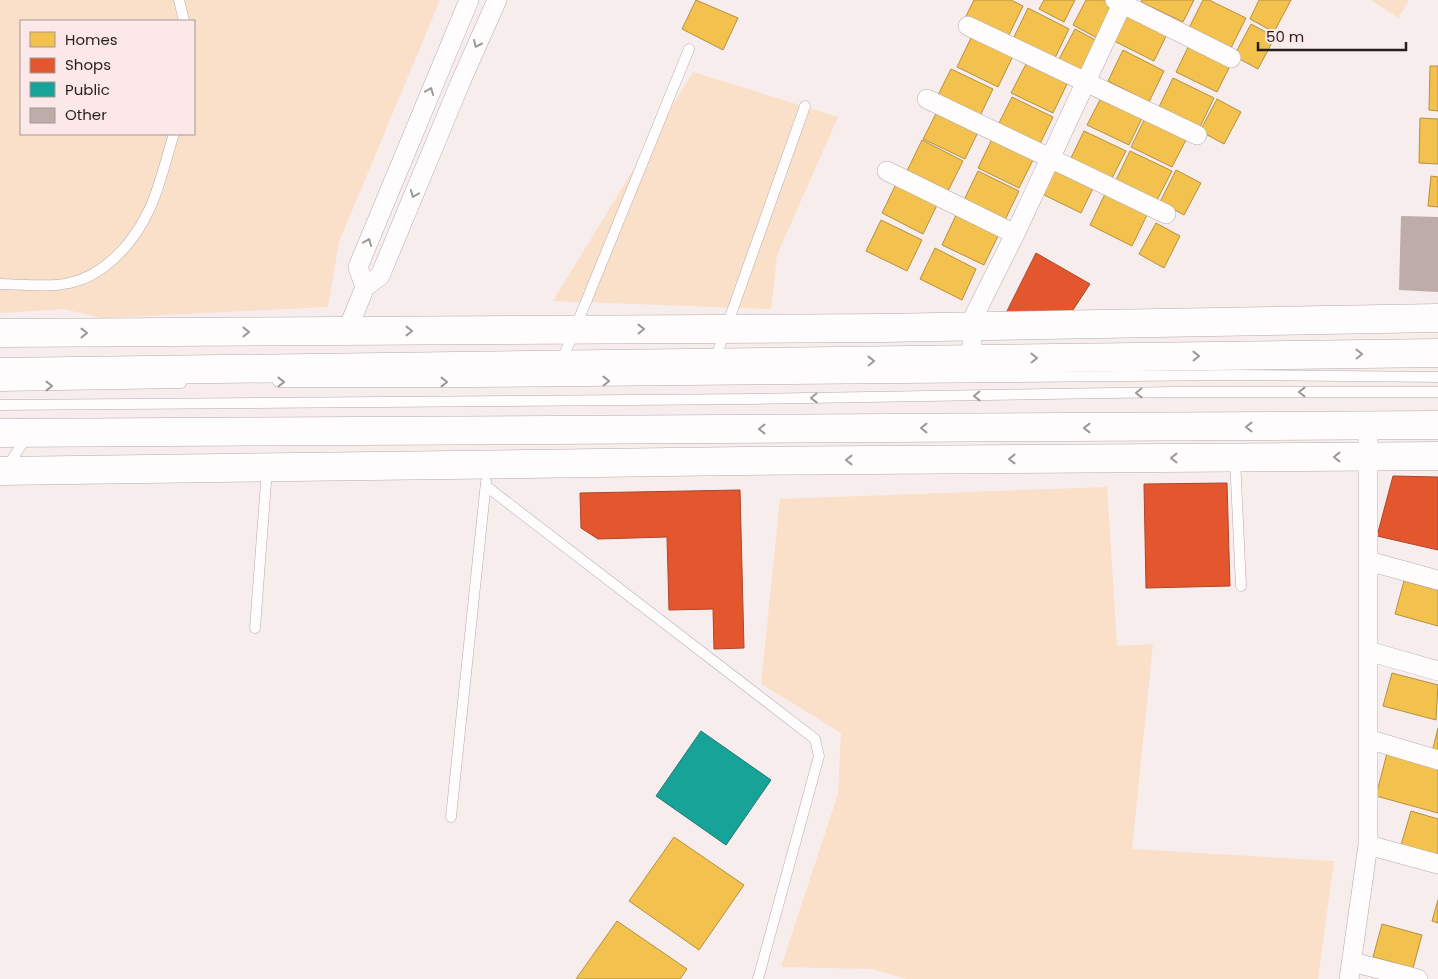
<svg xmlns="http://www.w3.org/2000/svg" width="1438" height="979" viewBox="0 0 1438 979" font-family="Poppins,sans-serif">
<rect width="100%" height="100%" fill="#f8eded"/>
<path fill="#fadfc9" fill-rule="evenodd" d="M 0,0 L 440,0 L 339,242 L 328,307 L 101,318 L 64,309 L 0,313 ZM 21,21 L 194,21 L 194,134 L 21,134 Z
M 1371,0 L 1409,0 L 1398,18 Z
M 693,72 L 838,117 L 777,255 L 771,309 L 553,301 Z
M 1107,487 L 1117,646 L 1153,644 L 1132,849 L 1334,861 L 1318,979 L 907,979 L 872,969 L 781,967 L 838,794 L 841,733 L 761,684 L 780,499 Z"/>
<path fill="#f2c14e" stroke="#b59040" d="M 696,0 L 738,18 L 723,50 L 682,29 Z
M 974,0 L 1011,0 L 1023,6 L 1008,37 L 966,16 Z
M 1044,0 L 1075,0 L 1064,22 L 1039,9 Z
M 1086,0 L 1103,0 L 1114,6 L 1097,38 L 1073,25 Z
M 1142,0 L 1194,0 L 1183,22 L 1141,2 Z
M 1203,0 L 1209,0 L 1246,18 L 1231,48 L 1189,28 Z
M 1259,0 L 1291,0 L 1274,32 L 1250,19 Z
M 1028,8 L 1069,29 L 1054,60 L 1013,39 Z
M 1128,9 L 1169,30 L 1154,61 L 1112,40 Z
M 1251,24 L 1275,37 L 1258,69 L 1234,56 Z
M 1075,29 L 1099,42 L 1082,74 L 1058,61 Z
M 972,36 L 1013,56 L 998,87 L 957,67 Z
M 1191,41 L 1232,62 L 1217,92 L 1176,72 Z
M 1123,50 L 1164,71 L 1149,102 L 1108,81 Z
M 1027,62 L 1068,82 L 1053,113 L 1011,93 Z
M 1430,66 L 1438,66 L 1438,111 L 1429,110 Z
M 951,69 L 993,89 L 978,120 L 936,99 Z
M 1173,78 L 1214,98 L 1199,129 L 1158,109 Z
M 1103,94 L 1144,114 L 1129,145 L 1087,125 Z
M 1012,97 L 1053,117 L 1038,148 L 997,127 Z
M 1217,99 L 1241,112 L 1224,144 L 1200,131 Z
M 939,108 L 980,128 L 965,159 L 923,139 Z
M 1146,116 L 1188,136 L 1172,167 L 1131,147 Z
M 1420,118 L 1438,119 L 1438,164 L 1419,163 Z
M 1084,131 L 1126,151 L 1110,182 L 1069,162 Z
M 993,137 L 1034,158 L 1019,188 L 978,168 Z
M 922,140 L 963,161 L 948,191 L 907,171 Z
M 1130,151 L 1172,171 L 1156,202 L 1115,182 Z
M 1055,162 L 1096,182 L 1081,213 L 1040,193 Z
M 1176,170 L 1201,183 L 1184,215 L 1160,202 Z
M 978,171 L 1019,191 L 1004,222 L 963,202 Z
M 1431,176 L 1438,177 L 1438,207 L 1428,206 Z
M 897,182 L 938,203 L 923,234 L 882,213 Z
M 1105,194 L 1147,215 L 1132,246 L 1090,225 Z
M 957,213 L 999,234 L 984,265 L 942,245 Z
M 881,220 L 922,240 L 907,271 L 866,251 Z
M 1156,223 L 1180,236 L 1164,268 L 1139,254 Z
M 935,248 L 976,269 L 962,300 L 920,279 Z
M 1404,581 L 1438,590 L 1438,626 L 1395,614 Z
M 1392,673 L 1438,685 L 1436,720 L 1383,706 Z
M 1438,728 L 1438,758 L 1431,756 Z
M 1387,753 L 1438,767 L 1438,813 L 1376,796 Z
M 1411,811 L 1438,819 L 1438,855 L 1401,845 Z
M 674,837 L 744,885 L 699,950 L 629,901 Z
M 1438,900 L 1438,923 L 1432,921 Z
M 617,921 L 687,969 L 680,979 L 576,979 Z
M 1382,924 L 1422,935 L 1413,968 L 1373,957 Z"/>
<path fill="#e4572e" stroke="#ab462a" d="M 1036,253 L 1090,284 L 1069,316 L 1005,315 Z
M 1393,476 L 1438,477 L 1438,550 L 1377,536 Z
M 1227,483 L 1230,586 L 1146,588 L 1144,484 Z
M 740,490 L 744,648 L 714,649 L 713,609 L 669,610 L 667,537 L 598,539 L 581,528 L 580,493 Z"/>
<path fill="#17a398" stroke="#1c7b74" d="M 701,731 L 771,780 L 726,845 L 656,796 Z"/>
<path fill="#bdaca7" d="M 1401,216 L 1438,217 L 1438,292 L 1399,290 Z"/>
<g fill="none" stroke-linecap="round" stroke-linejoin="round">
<g stroke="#b4acac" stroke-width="11">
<path id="lane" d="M 179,0 L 184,21
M 0,284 C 22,284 48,288 69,283 C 103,276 132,245 147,214 C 159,192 166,158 174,134
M 714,362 L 805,106
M 561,363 L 689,49
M 278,382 L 471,382 L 1239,375 L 1438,377
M 0,386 L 181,383
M 0,405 L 752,399 L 1174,392 L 1438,392
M 1235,458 L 1241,586
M 6,468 L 27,437
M 486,486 L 815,739 L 819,756 L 758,979
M 255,628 L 267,469
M 451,817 L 486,482"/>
</g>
<g stroke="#b4acac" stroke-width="20">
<path id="street" d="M 1115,0 L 1231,58
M 968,26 L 1197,135
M 927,99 L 1166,214
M 887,171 L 1015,234
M 365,287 L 358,267 L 469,0
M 347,331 L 365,287 L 380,276 L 461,81 L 497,0
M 972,359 L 972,326 L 975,314 L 1015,234 L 1124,0
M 1368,561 L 1438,580
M 1368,651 L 1438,671
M 1368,739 L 1438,760
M 1368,845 L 1438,864
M 1352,962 L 1418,979
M 1349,979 L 1368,845 L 1368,426"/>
</g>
<g stroke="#b4acac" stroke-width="29">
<path id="secondary" d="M 0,333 L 883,328 L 1438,318
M 0,471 L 743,461 L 1438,456"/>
</g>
<g stroke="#b4acac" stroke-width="29">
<path id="primary" d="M 0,372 L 1438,353
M 0,433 L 1438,425"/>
</g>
<use href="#lane" stroke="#fefcfc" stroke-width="10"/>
<use href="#street" stroke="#fefcfc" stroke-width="19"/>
<use href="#secondary" stroke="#fefcfc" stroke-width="28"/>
<use href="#primary" stroke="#fefcfc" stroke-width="28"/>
</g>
<defs><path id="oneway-chevron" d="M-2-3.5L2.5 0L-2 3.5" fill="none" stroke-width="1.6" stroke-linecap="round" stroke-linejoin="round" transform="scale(1.25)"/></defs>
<g stroke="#9d9999">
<use href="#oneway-chevron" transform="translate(477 44) rotate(114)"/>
<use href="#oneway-chevron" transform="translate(430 91) rotate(-68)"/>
<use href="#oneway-chevron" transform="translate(414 194) rotate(112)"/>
<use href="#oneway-chevron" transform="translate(368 242) rotate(-68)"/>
<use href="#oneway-chevron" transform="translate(641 329) rotate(-1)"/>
<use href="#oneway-chevron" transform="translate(409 331)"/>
<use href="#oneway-chevron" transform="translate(246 332)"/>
<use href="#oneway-chevron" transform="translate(84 333)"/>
<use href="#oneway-chevron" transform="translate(1359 354) rotate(-1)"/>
<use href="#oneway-chevron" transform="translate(1196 356) rotate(-1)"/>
<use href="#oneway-chevron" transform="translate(1034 358) rotate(-1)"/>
<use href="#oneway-chevron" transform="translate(871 361) rotate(-1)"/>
<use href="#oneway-chevron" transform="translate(606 381) rotate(-1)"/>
<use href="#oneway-chevron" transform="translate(281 382)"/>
<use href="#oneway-chevron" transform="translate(444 382)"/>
<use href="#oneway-chevron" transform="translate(49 386)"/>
<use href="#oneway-chevron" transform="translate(1302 392) rotate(180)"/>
<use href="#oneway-chevron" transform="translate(1139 393) rotate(179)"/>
<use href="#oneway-chevron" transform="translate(977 396) rotate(179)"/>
<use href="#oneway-chevron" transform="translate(814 398) rotate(179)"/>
<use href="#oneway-chevron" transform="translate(1249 427) rotate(180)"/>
<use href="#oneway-chevron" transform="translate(924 428) rotate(180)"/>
<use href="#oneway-chevron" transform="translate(1087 428) rotate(180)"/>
<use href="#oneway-chevron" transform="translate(762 429) rotate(180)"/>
<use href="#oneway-chevron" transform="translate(1337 457) rotate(180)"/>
<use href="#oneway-chevron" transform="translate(1174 458) rotate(180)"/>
<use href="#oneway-chevron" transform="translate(1012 459) rotate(180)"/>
<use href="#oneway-chevron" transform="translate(849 460) rotate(180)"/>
</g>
<rect x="20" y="20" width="175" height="115" fill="#fde8e9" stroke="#a79898"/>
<rect x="30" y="32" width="25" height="15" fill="#f2c14e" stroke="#a79898"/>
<text x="65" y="45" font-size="15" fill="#261f1f">Homes</text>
<rect x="30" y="58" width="25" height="15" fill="#e4572e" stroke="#a79898"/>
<text x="65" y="70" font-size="15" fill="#261f1f">Shops</text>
<rect x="30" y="82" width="25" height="15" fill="#17a398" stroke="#a79898"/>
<text x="65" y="95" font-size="15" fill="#261f1f">Public</text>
<rect x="30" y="108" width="25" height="15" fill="#bdaca7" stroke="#a79898"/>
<text x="65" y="120" font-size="15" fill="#261f1f">Other</text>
<path d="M1258 42v8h148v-8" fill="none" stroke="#261f1f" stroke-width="2.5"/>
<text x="1266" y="42" font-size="15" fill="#261f1f" stroke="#fde8e9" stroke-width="4" paint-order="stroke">50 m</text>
</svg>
